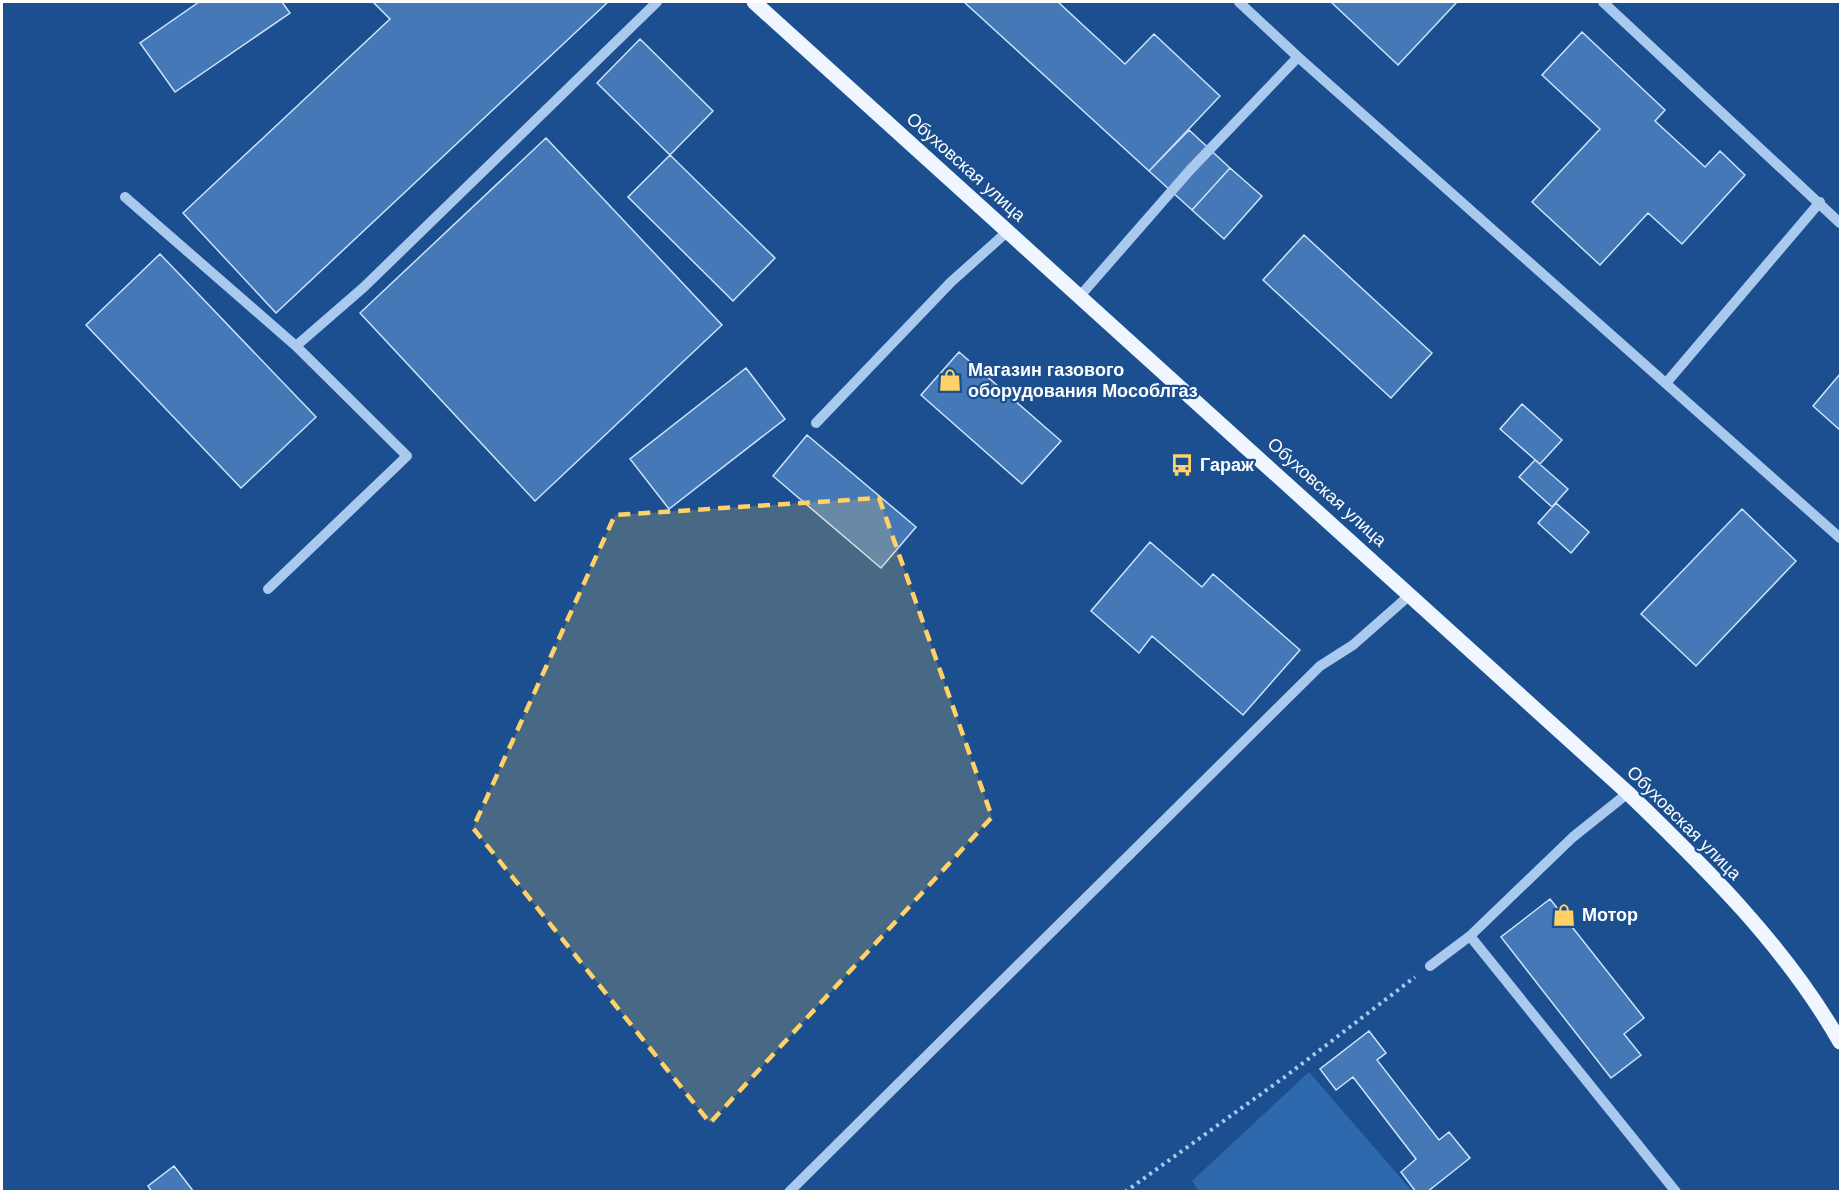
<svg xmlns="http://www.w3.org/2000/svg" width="1842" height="1193" viewBox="0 0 1842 1193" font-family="Arial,sans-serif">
<rect width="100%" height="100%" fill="#1b4f8f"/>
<path fill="#2e69ad" d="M 1309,1072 L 1412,1191 L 1199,1191 L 1192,1181 Z"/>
<path fill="#4478b7" stroke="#cfe3fa" stroke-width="1.5" d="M 199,2 L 282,2 L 290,13 L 175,92 L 140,43 Z
M 373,2 L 608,2 L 276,313 L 183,213 L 390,19 Z
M 964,2 L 1058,2 L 1125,64 L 1154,34 L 1220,96 L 1149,171 Z
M 1331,2 L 1457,2 L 1398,65 Z
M 1582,32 L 1665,110 L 1655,121 L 1705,167 L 1720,151 L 1745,175 L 1682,244 L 1648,213 L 1600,265 L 1532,202 L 1600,129 L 1542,75 Z
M 640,39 L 713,111 L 670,155 L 597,83 Z
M 1189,130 L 1230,168 L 1192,210 L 1149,171 Z
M 546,138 L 722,325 L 535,501 L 360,313 Z
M 670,155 L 775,258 L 733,301 L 628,197 Z
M 1230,168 L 1262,196 L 1224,239 L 1192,210 Z
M 1304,235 L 1432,353 L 1391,398 L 1263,280 Z
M 160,254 L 316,417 L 241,488 L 86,325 Z
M 959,352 L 1061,441 L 1022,484 L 921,395 Z
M 746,368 L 785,419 L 669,509 L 630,459 Z
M 1840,374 L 1840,430 L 1813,406 Z
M 1522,404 L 1562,440 L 1540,464 L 1500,429 Z
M 807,435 L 916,527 L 881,568 L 773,476 Z
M 1535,460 L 1568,489 L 1552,507 L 1519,477 Z
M 1556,503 L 1589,532 L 1571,553 L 1538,523 Z
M 1742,509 L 1796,561 L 1696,666 L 1641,614 Z
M 1150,542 L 1202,587 L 1213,574 L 1300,650 L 1243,715 L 1152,636 L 1139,653 L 1091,611 Z
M 1550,899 L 1644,1018 L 1624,1034 L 1641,1055 L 1611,1078 L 1501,937 Z
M 1369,1031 L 1386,1053 L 1377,1060 L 1439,1140 L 1449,1132 L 1470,1158 L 1427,1192 L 1416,1192 L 1401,1172 L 1416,1159 L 1353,1077 L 1336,1090 L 1320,1069 Z
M 174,1166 L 194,1192 L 152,1192 L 148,1186 Z"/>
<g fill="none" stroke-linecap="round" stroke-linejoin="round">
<path stroke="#a9c9ee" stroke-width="4" stroke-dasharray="3 4.5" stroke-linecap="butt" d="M 1125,1192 L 1286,1076 L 1415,977"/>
<path stroke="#a9c9ee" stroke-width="10" d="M 1239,2 L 1298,57 L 1840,538
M 1603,2 L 1840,223
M 125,197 L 296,346 L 364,287 L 657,2
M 1080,296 L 1190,170 L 1298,57
M 1667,382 L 1820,202
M 816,423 L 951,282 L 1008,231
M 268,589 L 407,456 L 296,346
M 1470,936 L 1676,1192
M 1430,966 L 1470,936 L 1573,837 L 1628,793
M 789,1192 L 1320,666 L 1353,645 L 1411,594"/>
<path stroke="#f0f6ff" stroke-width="15" d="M 754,2 L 1628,793 C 1707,869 1786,947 1840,1042"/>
</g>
<path fill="#ffd166" fill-opacity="0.2" stroke="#ffd166" stroke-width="4.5" stroke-dasharray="12 8" stroke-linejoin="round" d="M 879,498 L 992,817 L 710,1123 L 473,828 L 615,515 Z"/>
<defs>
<g id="shop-bare" transform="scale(1.8)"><path d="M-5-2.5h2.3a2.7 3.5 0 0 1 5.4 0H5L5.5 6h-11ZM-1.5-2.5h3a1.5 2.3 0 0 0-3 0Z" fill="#ffd166" stroke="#1b4f8f" stroke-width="2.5" paint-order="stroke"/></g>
<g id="bus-bare" transform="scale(1.8)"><path d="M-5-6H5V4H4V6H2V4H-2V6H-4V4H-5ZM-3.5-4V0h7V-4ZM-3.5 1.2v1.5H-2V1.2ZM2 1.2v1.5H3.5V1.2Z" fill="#ffd166" stroke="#1b4f8f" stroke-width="2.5" paint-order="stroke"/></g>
</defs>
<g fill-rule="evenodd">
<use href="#shop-bare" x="950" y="380"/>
<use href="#bus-bare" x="1182" y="465"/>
<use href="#shop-bare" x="1564" y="915"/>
</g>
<g text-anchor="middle" stroke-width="4.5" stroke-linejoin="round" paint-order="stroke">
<g font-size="18" fill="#fff" stroke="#1b4f8f">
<text transform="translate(966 167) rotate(42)" y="6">Обуховская улица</text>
<text transform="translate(1327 492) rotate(42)" y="6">Обуховская улица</text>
<text transform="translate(1684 823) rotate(45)" y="6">Обуховская улица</text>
</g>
<g font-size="18" font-weight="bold" fill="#fff" stroke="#1b4f8f" text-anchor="start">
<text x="968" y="376">Магазин газового<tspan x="968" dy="21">оборудования Мособлгаз</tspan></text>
<text x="1200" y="471">Гараж</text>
<text x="1582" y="921">Мотор</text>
</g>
</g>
<rect width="1842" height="1193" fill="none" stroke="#ffffff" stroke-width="6"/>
</svg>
